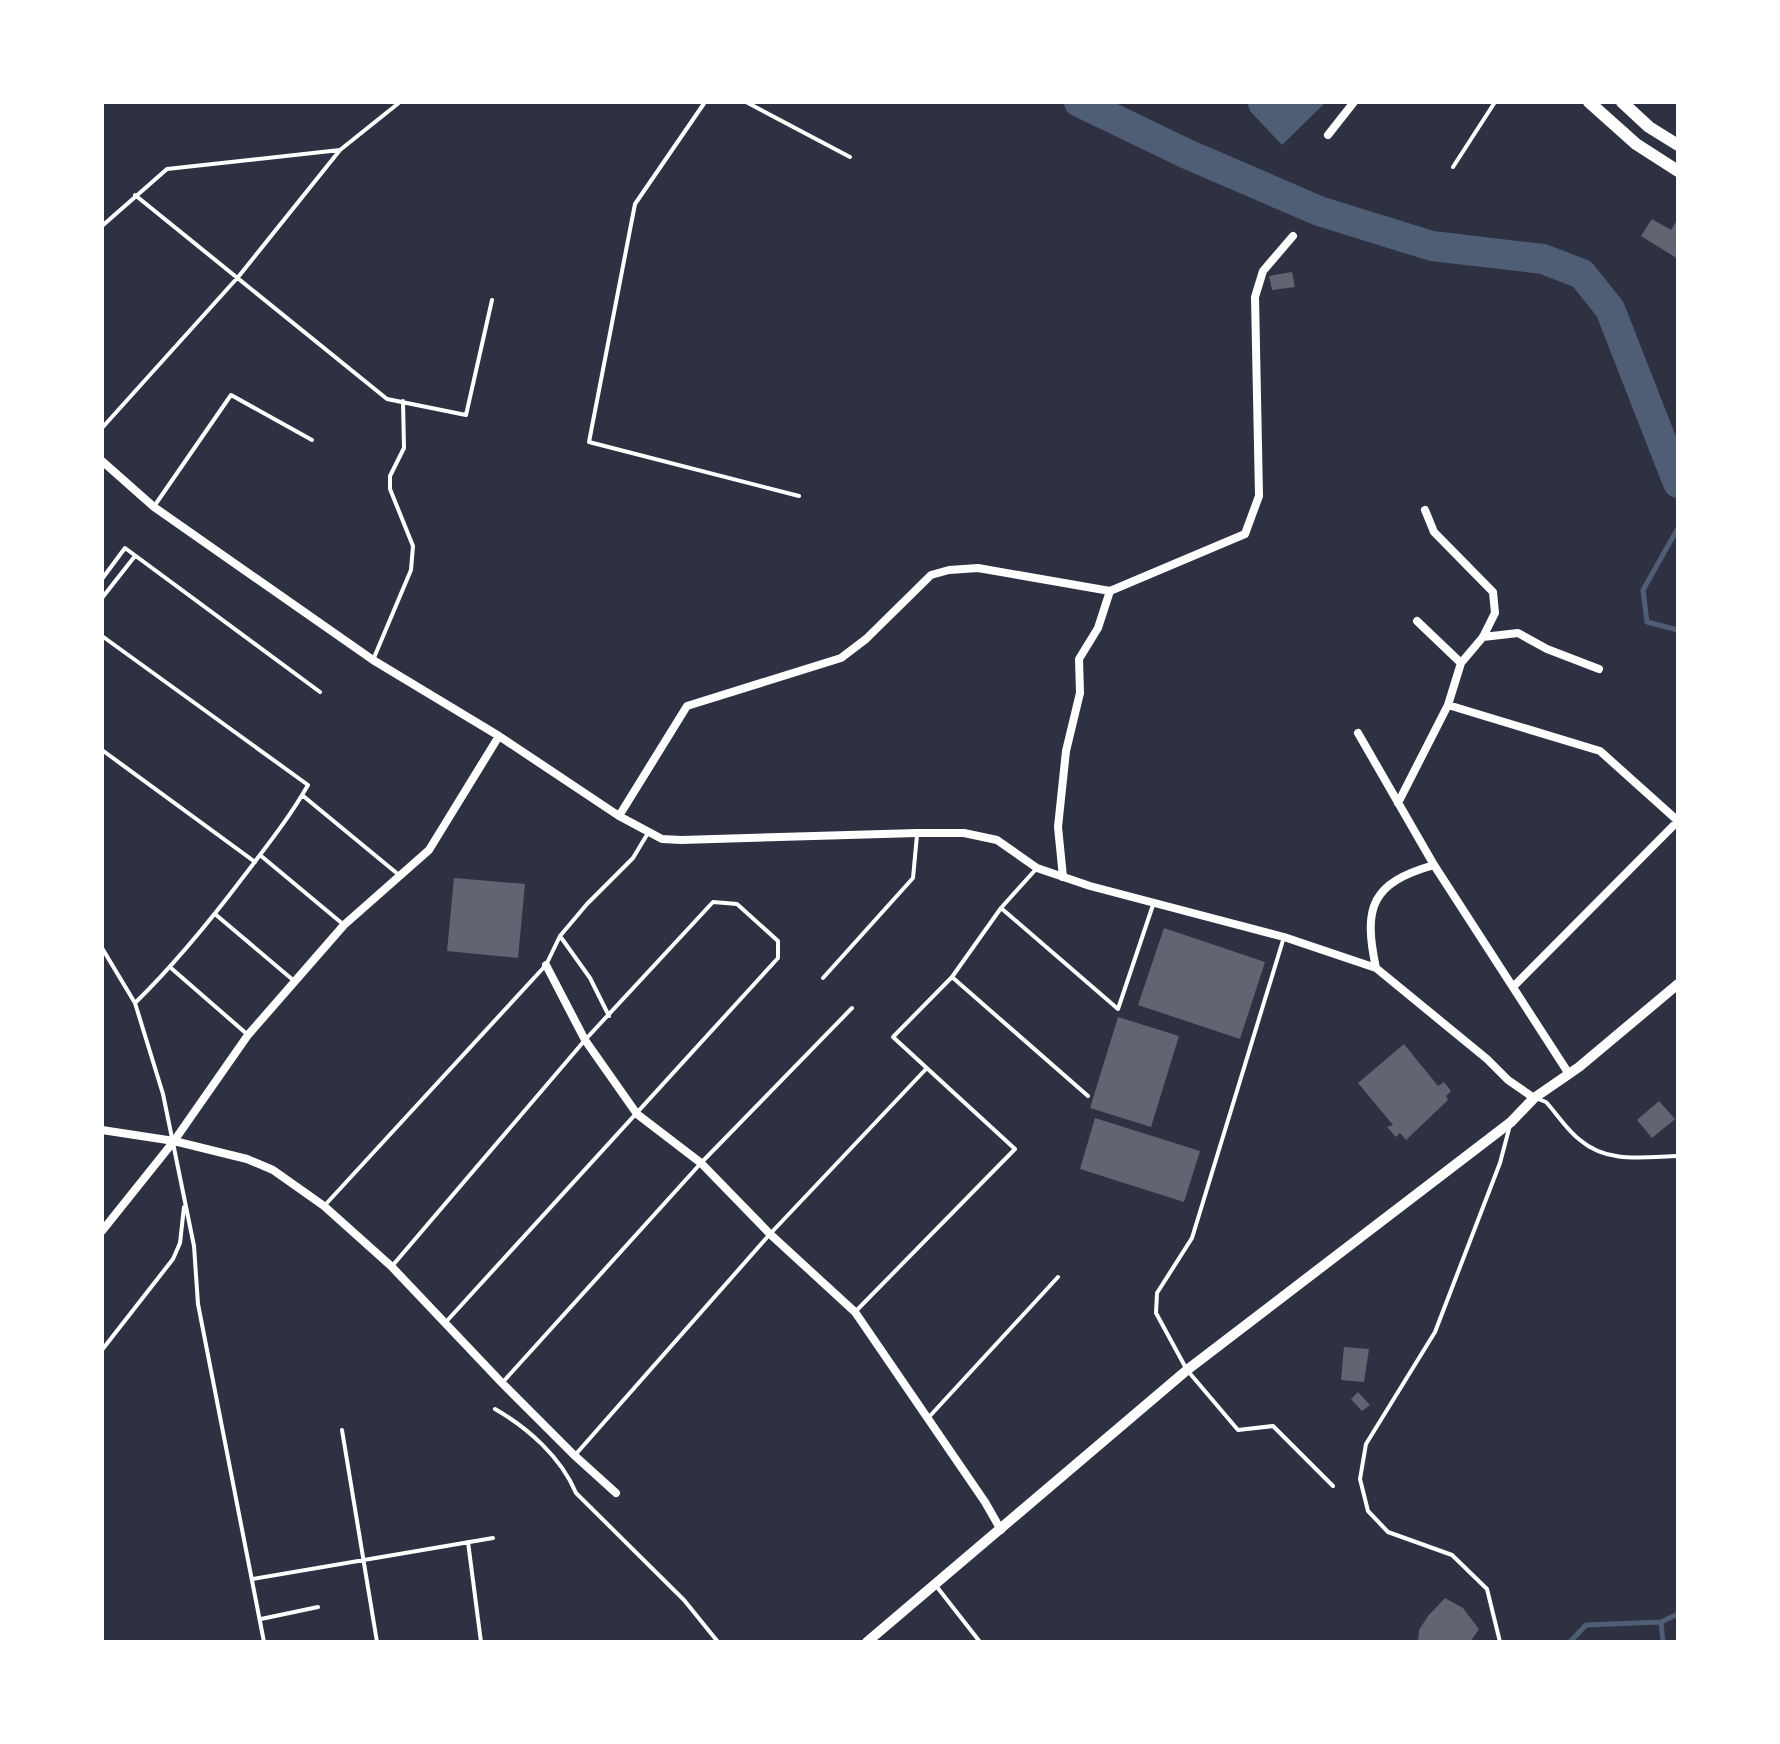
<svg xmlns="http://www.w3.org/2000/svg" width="1780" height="1744" viewBox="0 0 1780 1744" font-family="'Playfair Display',serif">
<rect width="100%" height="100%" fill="#2d3142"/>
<path fill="#4f5d75" d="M 1247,102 L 1326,102 L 1282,145 L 1250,111 Z"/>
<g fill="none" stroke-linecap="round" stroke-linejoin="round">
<path stroke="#4f5d75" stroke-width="5" d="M 1678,528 L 1643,590 L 1647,622 L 1678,630
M 1570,1642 L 1586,1625 L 1661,1622
M 1663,1642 L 1661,1622 L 1678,1614"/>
<path stroke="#4f5d75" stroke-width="30" d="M 1079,102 L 1187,154 L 1319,211 L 1432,246 L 1543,259 L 1582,274 L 1610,309 L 1678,483"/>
</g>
<path fill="#626471" d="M 1678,218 L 1678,259 L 1641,236 L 1652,219 L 1671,230 Z
M 1292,272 L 1295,287 L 1272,290 L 1269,276 Z
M 454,878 L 525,884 L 518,958 L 447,951 Z
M 1164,928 L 1265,962 L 1240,1039 L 1138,1005 Z
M 1118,1017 L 1179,1036 L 1151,1127 L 1090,1108 Z
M 1404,1044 L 1438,1086 L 1444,1082 L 1451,1091 L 1446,1096 L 1448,1100 L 1406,1140 L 1400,1133 L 1396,1137 L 1387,1127 L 1393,1125 L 1358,1083 Z
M 1659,1101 L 1675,1119 L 1652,1138 L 1637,1120 Z
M 1095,1118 L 1200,1151 L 1184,1202 L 1080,1169 Z
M 1344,1347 L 1369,1349 L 1364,1382 L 1341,1380 Z
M 1358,1392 L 1370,1405 L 1362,1411 L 1351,1399 Z
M 1445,1598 L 1463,1608 L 1479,1629 L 1470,1642 L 1418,1642 L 1419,1630 L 1428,1616 Z"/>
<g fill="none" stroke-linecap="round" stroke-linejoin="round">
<path stroke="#fff" stroke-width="4" d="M 705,102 L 635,204 L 589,442 L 799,496
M 746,102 L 850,157
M 1453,167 L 1495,102
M 135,195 L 387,399 L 466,415 L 492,300
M 102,226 L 167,169 L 340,150
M 102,428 L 239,276 L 340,150 L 400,102
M 155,505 L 231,395 L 312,440
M 102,579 L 125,548 L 320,692
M 102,598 L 135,556
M 102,636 L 308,785 C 290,817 266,847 244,876 C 210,921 175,964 135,1003
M 373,660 L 411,570 L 413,546 L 390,489 L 390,476 L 404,448 L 403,401
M 102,750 L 255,862
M 302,795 L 399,875
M 260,855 L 344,925
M 1001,908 L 1118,1009 L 1153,905
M 215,914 L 293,980
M 560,936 L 590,978 L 609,1016
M 1284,937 L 1192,1238 L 1157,1293 L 1156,1313 L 1187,1370 L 1238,1430 L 1273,1426 L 1333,1486
M 102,948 L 135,1003 L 163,1094 L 194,1246 L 198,1304 L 264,1642
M 171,968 L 248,1035
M 952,977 L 1088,1096
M 823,978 L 913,878 L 917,835
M 1538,1099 L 1546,1102 C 1557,1114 1567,1130 1580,1140 C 1608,1164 1644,1157 1678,1156
M 326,1204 L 546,965 L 560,936 L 587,904 L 633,858 L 648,833
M 393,1265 L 585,1040 L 713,902 L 737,904 L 778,941 L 778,958 L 445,1323
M 855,1312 L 1015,1149 L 893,1037 L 952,977 L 1001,908 L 1037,868
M 102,1350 L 173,1259 L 180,1243 L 184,1207
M 502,1383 L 701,1163 L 852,1008
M 495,1409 C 528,1428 561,1457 576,1493 L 684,1600 L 718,1642
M 929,1417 L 1058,1277
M 342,1430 L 377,1642
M 576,1454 L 770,1234 L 926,1069
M 468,1542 L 481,1642
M 253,1579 L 493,1538
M 937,1587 L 980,1642
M 261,1619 L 318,1607
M 1500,1642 L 1487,1589 L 1452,1555 L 1388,1532 L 1368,1511 L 1360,1479 L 1366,1444 L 1435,1332 L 1500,1163 L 1510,1125"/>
<path stroke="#fff" stroke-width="8" d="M 1328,135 L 1354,102
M 102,461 L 154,507 L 373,660 L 499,736 L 619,816 L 662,839 L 681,840 L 917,833 L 964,833 L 997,840 L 1037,868 L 1090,886 L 1284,937 L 1376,968 L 1487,1059 L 1508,1080 L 1534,1098
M 1417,621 L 1461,663
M 1483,637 L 1518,633 L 1547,649 L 1599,669
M 1448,705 L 1600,751 L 1678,821 L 1513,987
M 1358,733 L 1434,865 L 1569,1074
M 1398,803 L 1448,705 L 1461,663 L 1483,637 L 1495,613 L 1493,592 L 1434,532 L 1425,510
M 619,816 L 687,706 L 841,658 L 866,639 L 931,575 L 949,570 L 978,568 L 1110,591
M 1063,877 L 1058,827 L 1066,751 L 1080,693 L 1079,659 L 1098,628 L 1110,591 L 1245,534 L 1259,496 L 1255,297 L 1263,271 L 1293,236
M 546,965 L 585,1040 L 637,1114 L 701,1163 L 770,1234 L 855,1312 L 985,1502 L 1001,1530
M 1376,968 C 1363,907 1371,883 1434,865
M 102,1130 L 174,1141 L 247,1159 L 273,1170 L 324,1206 L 391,1266 L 502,1383 L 574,1455 L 616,1493
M 102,1231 L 174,1141 L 248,1035 L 344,925 L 429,850 L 499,736"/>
<path stroke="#fff" stroke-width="10" d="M 867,1642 L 1187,1370 L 1511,1122 L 1534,1098 L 1579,1067 L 1678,984"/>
<path stroke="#fff" stroke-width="12" d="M 1589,102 L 1636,144 L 1678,171
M 1622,102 L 1649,127 L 1678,145"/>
</g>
<rect width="1780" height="1744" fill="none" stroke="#ffffff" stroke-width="208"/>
</svg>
